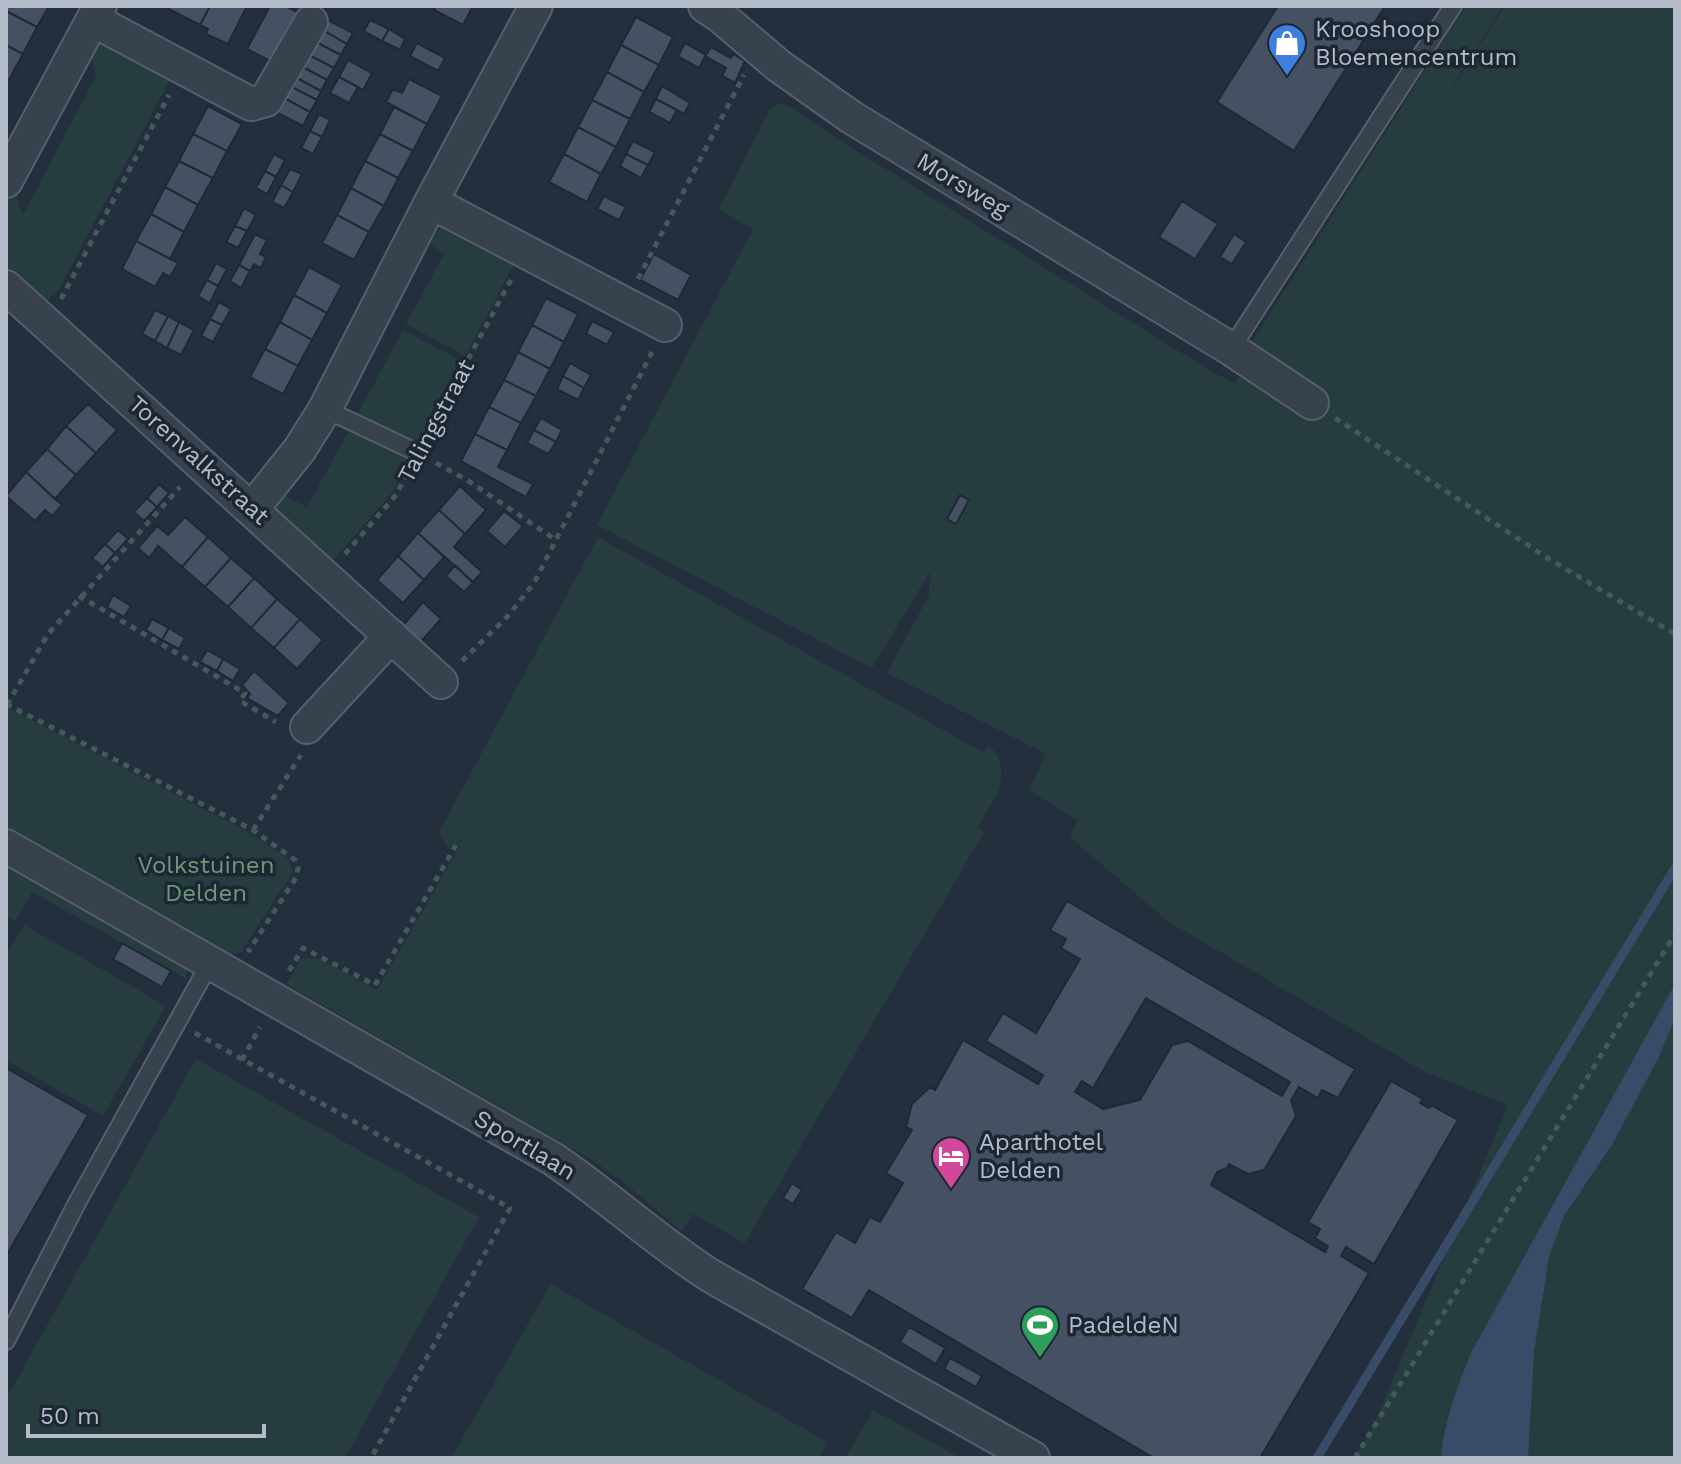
<svg xmlns="http://www.w3.org/2000/svg" width="1681" height="1464" viewBox="0 0 1681 1464" font-family="'Work Sans',sans-serif">
<rect width="100%" height="100%" fill="#242f3e"/>
<path fill="#263c3f" d="M 1466,6 L 1503,6 L 1416,145 L 1505,6 L 1675,6 L 1675,1458 L 1354,1458 L 1373,1427 L 1508,1105 L 1425,1072 L 1169,922 L 1070,837 L 1077,820 L 1029,790 L 1046,754 L 887,673 L 929,595 L 930,572 L 872,668 L 597,525 L 753,229 L 719,209 L 770,109 L 780,103 L 791,107 L 844,143 L 1209,370 L 1234,383 L 1253,364 L 1243,356 Z
M 102,34 L 175,70 L 59,289 L 45,304 L 6,269 L 6,197 L 15,191 L 23,215 L 96,76 L 91,54 Z
M 445,220 L 518,257 L 465,356 L 406,324 L 444,254 L 430,244 Z
M 403,330 L 462,361 L 417,446 L 357,415 Z
M 351,427 L 410,459 L 392,493 L 328,566 L 273,515 L 274,504 L 282,494 L 307,507 Z
M 598,537 L 984,753 L 989,745 C 1016,773 994,800 977,827 L 984,832 L 745,1243 L 693,1214 L 682,1231 L 622,1181 L 592,1160 L 286,984 L 302,958 L 319,959 L 377,990 L 460,846 L 454,843 L 449,849 L 439,832 Z
M 6,707 L 246,831 L 288,859 L 293,872 L 240,953 L 219,956 L 6,834 Z
M 6,861 L 186,965 L 187,979 L 32,892 L 15,921 L 6,916 Z
M 24,925 L 166,1006 L 103,1116 L 6,1060 L 6,956 Z
M 196,1059 L 479,1217 L 345,1458 L 6,1458 L 6,1399 Z
M 551,1284 L 827,1442 L 818,1458 L 451,1458 Z
M 873,1410 L 961,1458 L 845,1458 Z"/>
<path fill="#394c67" d="M 1675,984 L 1675,1018 L 1658,1059 L 1613,1143 L 1564,1216 L 1549,1257 L 1534,1352 L 1528,1458 L 1441,1458 C 1444,1421 1457,1388 1471,1353 Z"/>
<g fill="none" stroke-linecap="round" stroke-linejoin="round">
<path stroke="#394c67" stroke-width="9" d="M 1317,1458 L 1675,868"/>
</g>
<path fill="#455162" stroke="#1f2835" stroke-width="2" fill-rule="evenodd" d="M 6,6 L 49,6 L 37,27 L 6,11 Z
M 163,6 L 210,6 L 200,25 Z
M 210,6 L 247,6 L 228,44 L 206,34 L 208,29 L 200,25 Z
M 270,6 L 286,6 L 298,13 L 272,62 L 247,49 Z
M 436,6 L 473,6 L 463,25 L 434,10 Z
M 1278,6 L 1385,6 L 1294,151 L 1217,102 Z
M 6,11 L 37,27 L 23,54 L 6,45 Z
M 636,17 L 673,37 L 659,65 L 621,45 Z
M 328,20 L 353,33 L 347,44 L 323,30 Z
M 370,20 L 389,29 L 382,41 L 364,31 Z
M 389,29 L 405,39 L 400,50 L 382,41 Z
M 323,30 L 347,44 L 341,55 L 316,42 Z
M 316,42 L 341,55 L 334,68 L 309,55 Z
M 417,43 L 445,58 L 438,71 L 410,56 Z
M 685,43 L 706,55 L 699,68 L 678,56 Z
M 6,45 L 23,54 L 9,80 L 6,79 Z
M 621,45 L 659,65 L 644,92 L 607,72 Z
M 711,47 L 731,58 L 733,54 L 745,61 L 735,83 L 722,76 L 726,68 L 705,56 Z
M 309,55 L 334,68 L 327,80 L 303,67 Z
M 348,60 L 372,73 L 363,90 L 339,77 Z
M 303,67 L 327,80 L 321,91 L 297,78 Z
M 607,72 L 644,92 L 630,119 L 592,100 Z
M 339,77 L 358,87 L 349,103 L 330,93 Z
M 297,78 L 321,91 L 317,100 L 292,87 Z
M 409,79 L 442,96 L 427,124 L 386,102 L 393,89 L 402,93 Z
M 662,86 L 690,103 L 684,114 L 656,99 Z
M 292,87 L 317,100 L 310,112 L 286,99 Z
M 286,99 L 310,112 L 303,126 L 278,113 Z
M 656,99 L 677,110 L 670,123 L 649,112 Z
M 592,100 L 630,119 L 616,147 L 578,127 Z
M 208,106 L 242,124 L 227,151 L 193,134 Z
M 394,107 L 427,124 L 413,151 L 380,134 Z
M 319,114 L 330,120 L 322,137 L 310,131 Z
M 578,127 L 616,147 L 601,174 L 564,154 Z
M 310,131 L 322,137 L 313,154 L 301,148 Z
M 193,134 L 227,151 L 213,178 L 179,161 Z
M 380,134 L 413,151 L 398,178 L 365,161 Z
M 633,141 L 655,152 L 648,165 L 626,154 Z
M 274,154 L 285,160 L 276,177 L 265,171 Z
M 564,154 L 601,174 L 587,202 L 549,182 Z
M 626,154 L 648,165 L 641,178 L 620,166 Z
M 179,161 L 213,178 L 198,205 L 165,187 Z
M 365,161 L 398,178 L 384,206 L 351,188 Z
M 290,169 L 302,174 L 293,192 L 281,185 Z
M 265,171 L 276,177 L 267,194 L 256,188 Z
M 281,185 L 293,192 L 284,208 L 272,202 Z
M 165,187 L 198,205 L 184,232 L 151,214 Z
M 351,188 L 384,206 L 369,232 L 337,215 Z
M 604,196 L 626,207 L 619,220 L 597,209 Z
M 1182,201 L 1218,224 L 1195,259 L 1159,237 Z
M 244,208 L 256,215 L 247,231 L 235,226 Z
M 151,214 L 184,232 L 170,259 L 136,241 Z
M 337,215 L 369,232 L 354,260 L 322,243 Z
M 235,226 L 247,231 L 238,248 L 226,242 Z
M 255,234 L 267,240 L 260,254 L 266,257 L 261,268 L 254,264 L 250,271 L 239,265 Z
M 1234,234 L 1246,242 L 1232,264 L 1220,257 Z
M 136,241 L 178,263 L 170,277 L 163,273 L 155,287 L 122,269 Z
M 654,254 L 691,275 L 678,300 L 640,280 Z
M 216,263 L 227,269 L 218,286 L 207,280 Z
M 239,265 L 250,271 L 241,288 L 230,281 Z
M 309,267 L 342,285 L 327,313 L 294,295 Z
M 207,280 L 218,286 L 210,303 L 198,296 Z
M 294,295 L 327,313 L 312,340 L 280,322 Z
M 546,298 L 578,314 L 564,342 L 532,325 Z
M 219,302 L 231,309 L 222,325 L 210,319 Z
M 155,310 L 168,316 L 155,341 L 142,334 Z
M 168,316 L 179,322 L 167,348 L 155,341 Z
M 210,319 L 222,325 L 213,342 L 201,336 Z
M 592,321 L 614,332 L 607,345 L 586,334 Z
M 179,322 L 194,330 L 181,355 L 167,348 Z
M 280,322 L 312,340 L 298,366 L 265,349 Z
M 532,325 L 564,342 L 550,369 L 518,352 Z
M 265,349 L 298,366 L 283,394 L 250,377 Z
M 518,352 L 550,369 L 536,396 L 504,380 Z
M 570,363 L 591,375 L 584,388 L 563,376 Z
M 563,376 L 584,388 L 578,400 L 557,389 Z
M 504,380 L 536,396 L 521,423 L 489,407 Z
M 88,404 L 117,430 L 96,453 L 66,426 Z
M 489,407 L 521,423 L 507,450 L 475,434 Z
M 541,418 L 562,430 L 556,442 L 534,430 Z
M 66,426 L 96,453 L 76,475 L 47,449 Z
M 534,430 L 556,442 L 548,454 L 527,443 Z
M 475,434 L 507,450 L 498,467 L 533,484 L 526,497 L 461,461 Z
M 47,449 L 76,475 L 55,499 L 26,472 Z
M 26,472 L 62,505 L 52,516 L 45,510 L 35,521 L 6,496 Z
M 159,484 L 169,493 L 157,507 L 147,498 Z
M 460,486 L 486,510 L 465,534 L 439,510 Z
M 960,495 L 969,500 L 956,524 L 947,519 Z
M 147,498 L 157,507 L 144,521 L 134,512 Z
M 439,510 L 465,534 L 454,547 L 482,572 L 473,582 L 418,533 Z
M 504,511 L 523,526 L 505,547 L 487,531 Z
M 185,517 L 208,537 L 182,567 L 158,546 L 149,558 L 138,548 L 157,526 L 168,535 Z
M 118,530 L 128,539 L 115,553 L 105,544 Z
M 418,533 L 444,557 L 424,580 L 398,556 Z
M 208,537 L 231,558 L 205,587 L 182,567 Z
M 105,544 L 115,553 L 103,567 L 92,558 Z
M 398,556 L 424,580 L 403,603 L 377,580 Z
M 231,558 L 254,578 L 228,607 L 205,587 Z
M 455,565 L 473,583 L 464,592 L 446,576 Z
M 254,578 L 277,599 L 251,628 L 228,607 Z
M 113,595 L 131,606 L 124,617 L 107,607 Z
M 277,599 L 300,619 L 274,648 L 251,628 Z
M 423,602 L 441,619 L 417,646 L 399,630 Z
M 152,619 L 169,628 L 162,640 L 146,630 Z
M 300,619 L 323,640 L 297,669 L 274,648 Z
M 169,628 L 185,638 L 179,649 L 162,640 Z
M 207,650 L 223,659 L 217,671 L 200,662 Z
M 223,659 L 240,669 L 233,681 L 217,671 Z
M 254,671 L 289,703 L 278,716 L 247,698 L 250,694 L 242,685 Z
M 1067,901 L 1355,1069 L 1338,1098 L 1322,1090 L 1318,1098 L 1299,1087 L 1291,1100 L 1296,1116 L 1264,1170 L 1248,1174 L 1229,1164 L 1227,1168 L 1217,1172 L 1211,1185 L 1325,1252 L 1328,1246 L 1315,1238 L 1320,1229 L 1308,1222 L 1391,1081 L 1423,1099 L 1420,1103 L 1429,1108 L 1431,1105 L 1458,1120 L 1374,1264 L 1346,1247 L 1341,1256 L 1369,1273 L 1260,1458 L 1154,1458 L 869,1290 L 852,1318 L 802,1289 L 836,1232 L 855,1243 L 870,1217 L 880,1222 L 903,1183 L 886,1173 L 912,1130 L 906,1127 L 912,1104 L 930,1087 L 935,1090 L 963,1040 L 1038,1084 L 1043,1075 L 986,1041 L 1003,1013 L 1036,1033 L 1080,959 L 1061,948 L 1066,939 L 1050,930 ZM 1146,998 L 1290,1082 L 1282,1096 L 1188,1041 L 1172,1045 L 1140,1100 L 1103,1109 L 1075,1092 L 1082,1081 L 1093,1088 Z
M 122,943 L 171,971 L 162,987 L 113,959 Z
M 6,1068 L 88,1115 L 6,1256 Z
M 792,1183 L 802,1190 L 793,1204 L 783,1198 Z
M 909,1327 L 945,1348 L 936,1364 L 900,1342 Z
M 950,1358 L 982,1376 L 976,1387 L 944,1369 Z"/>
<g fill="none" stroke-linecap="round" stroke-linejoin="round">
<g stroke="#565f6c" stroke-width="20">
<path id="lane" d="M 1231,349 L 1453,6
M 325,409 L 418,453
M 6,1341 L 78,1201 L 210,963"/>
</g>
<g stroke="#565f6c" stroke-width="36">
<path id="street" d="M 705,6 L 720,16 L 779,66 L 851,117 L 1231,349 L 1312,403
M 93,20 L 251,104 L 266,100 L 311,22
M 6,181 L 100,6
M 431,202 L 665,325
M 6,287 L 441,682
M 253,508 L 300,449 L 325,409 L 431,202 L 536,6
M 307,727 L 391,636
M 6,846 L 553,1159 C 608,1196 656,1241 711,1276 L 1033,1458"/>
</g>
<path stroke="#44595c" stroke-width="5" stroke-dasharray="6 6" stroke-linecap="butt" d="M 638,279 L 744,75
M 61,299 L 169,95
M 1335,418 L 1549,559 L 1675,634
M 428,433 L 511,280
M 436,463 L 467,480 L 556,540
M 345,554 L 396,495 L 407,474
M 79,596 L 245,693 L 240,701 L 276,722
M 462,661 L 507,617 L 534,583 L 652,352
M 6,704 L 253,830 L 295,860 L 298,868 L 297,876 L 248,952
M 7,705 L 48,634 L 180,487
M 253,830 L 301,755
M 289,971 L 303,948 L 375,985 L 456,845
M 195,1033 L 510,1208 L 371,1458
M 242,1060 L 260,1027
M 1355,1458 L 1675,934"/>
<use href="#lane" stroke="#38414e" stroke-width="16"/>
<use href="#street" stroke="#38414e" stroke-width="32"/>
</g>
<defs>
<g id="shop-pin" transform="scale(2)"><path d="M0 17L-7.5 6A9.5 9.5 0 1 1 7.5 6Z" fill="#3f7fe0" stroke="#1d2633"/><path d="M-5-2.5h2.3a2.7 3.5 0 0 1 5.4 0H5L5.5 6h-11ZM-1.5-2.5h3a1.5 2.3 0 0 0-3 0Z" fill="#fff"/></g>
<g id="hotel-pin" transform="scale(2)"><path d="M0 17L-7.5 6A9.5 9.5 0 1 1 7.5 6Z" fill="#d1479c" stroke="#1d2633"/><path d="M-6-4.5h1.5V1H6V5H4.5V3h-9V5H-6ZM-4 0a1.8 1.8 0 1 1 3.6 0ZM.5 0V-2.5h3Q6-2.5 6 0Z" fill="#fff"/></g>
<g id="stadium-pin" transform="scale(2)"><path d="M0 17L-7.5 6A9.5 9.5 0 1 1 7.5 6Z" fill="#2e9e5b" stroke="#1d2633"/><path d="M0-5a6.5 5 0 1 0 0 10a6.5 5 0 1 0 0-10ZM-3.5-1.8h7v3.6h-7Z" fill="#fff"/></g>
</defs>
<g fill-rule="evenodd">
<use href="#shop-pin" x="1287" y="43"/>
<use href="#hotel-pin" x="951" y="1156"/>
<use href="#stadium-pin" x="1040" y="1325"/>
</g>
<g text-anchor="middle" stroke-width="7" stroke-linejoin="round" paint-order="stroke">
<g font-size="24" fill="#b4bcc9" stroke="#1d2633" text-anchor="start">
<text x="1315" y="37">Krooshoop<tspan x="1315" dy="28">Bloemencentrum</tspan></text>
<text x="979" y="1150">Aparthotel<tspan x="979" dy="28">Delden</tspan></text>
<text x="1068" y="1333">PadeldeN</text>
</g>
<g font-size="24" fill="#b4bcc9" stroke="#1d2633">
<text transform="translate(963 185) rotate(31)" y="8">Morsweg</text>
<text transform="translate(436 421) rotate(-62)" y="8">Talingstraat</text>
<text transform="translate(199 460) rotate(42)" y="8">Torenvalkstraat</text>
<text transform="translate(525 1145) rotate(31)" y="8">Sportlaan</text>
</g>
<g font-size="24" fill="#6b9a76" stroke="#1d2633">
<text x="206" y="873">Volkstuinen<tspan x="206" dy="28">Delden</tspan></text>
</g>
</g>
<rect width="1681" height="1464" fill="none" stroke="#b4bcc9" stroke-width="16"/>
<path d="M28 1424v12h236v-12" fill="none" stroke="#b4bcc9" stroke-width="4"/>
<text x="40" y="1424" font-size="24" fill="#b4bcc9" stroke="#1d2633" stroke-width="6" paint-order="stroke">50 m</text>
</svg>
